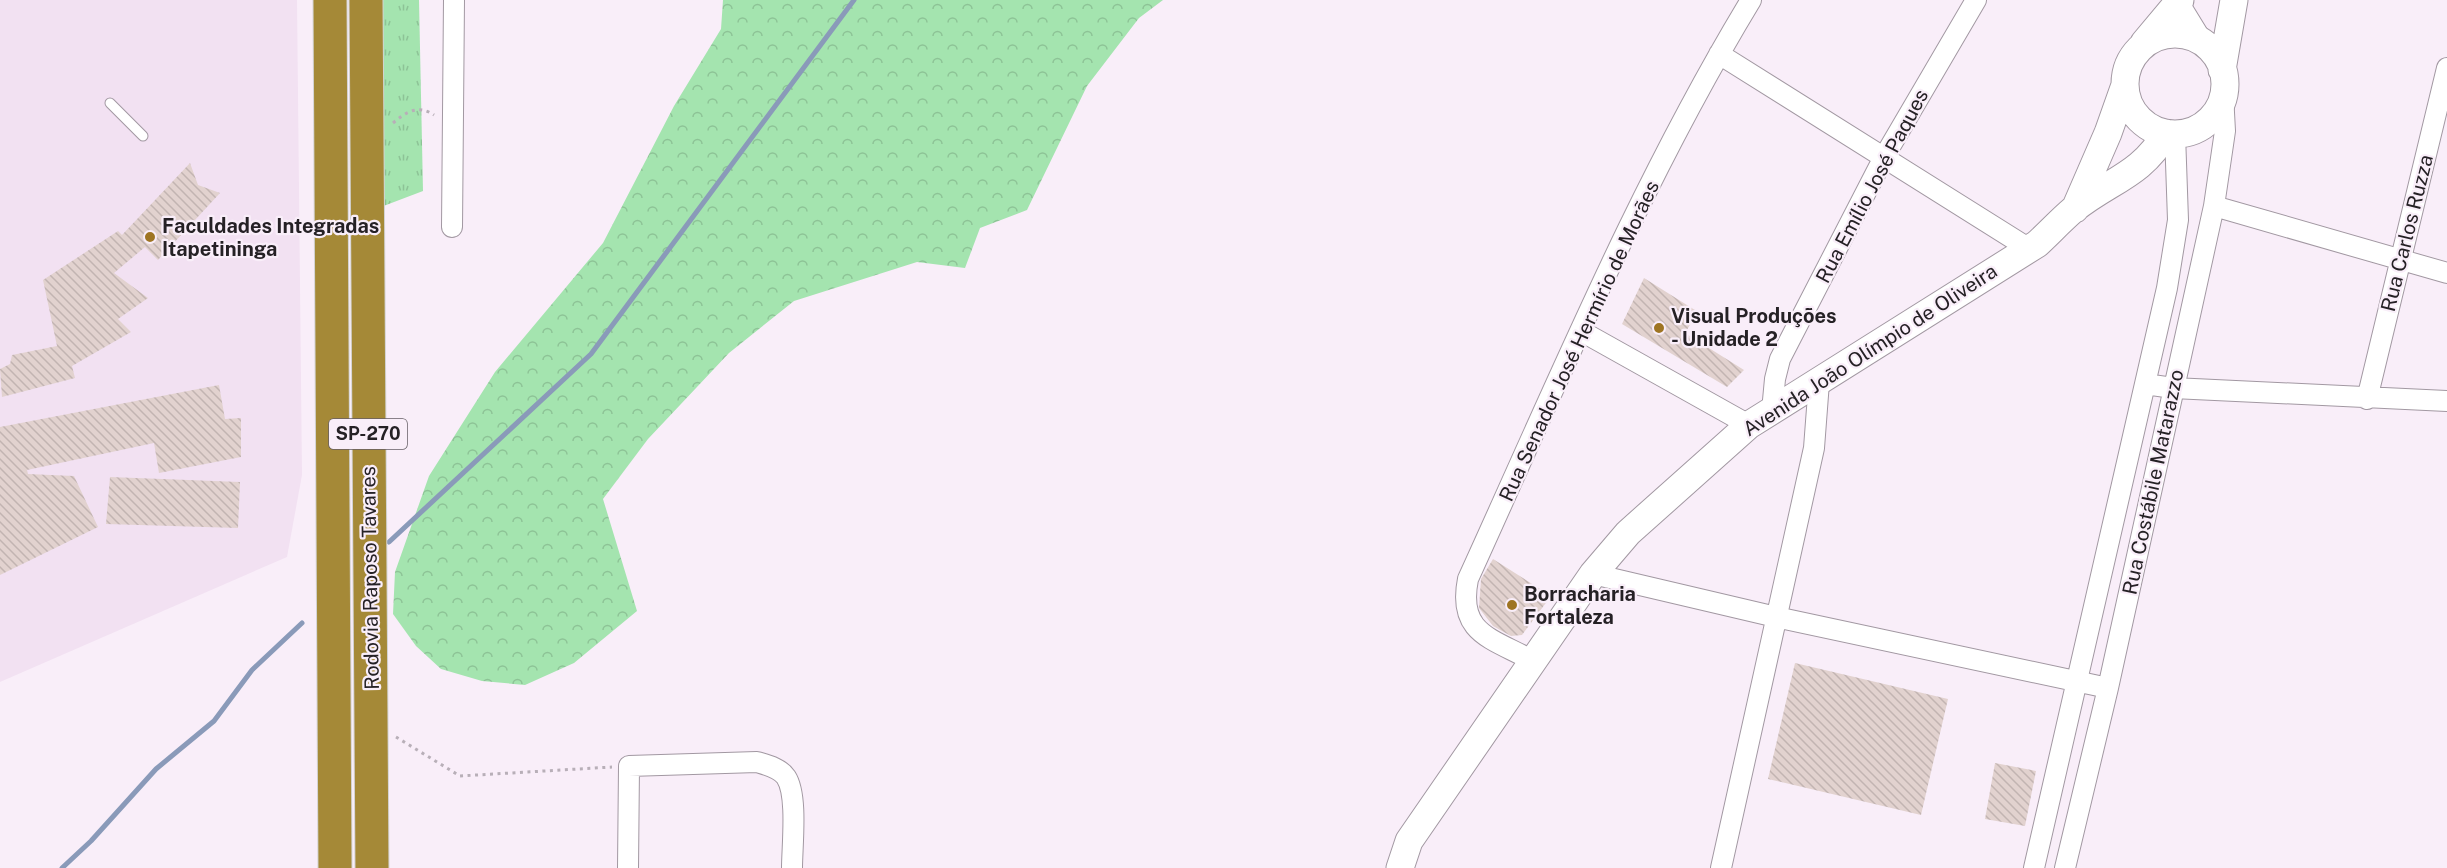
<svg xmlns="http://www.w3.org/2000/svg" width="2447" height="868" viewBox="0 0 2447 868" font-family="'Public Sans',sans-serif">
<defs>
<pattern id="grass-tufts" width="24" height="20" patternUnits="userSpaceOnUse" patternTransform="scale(1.5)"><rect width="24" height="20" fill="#a4e4af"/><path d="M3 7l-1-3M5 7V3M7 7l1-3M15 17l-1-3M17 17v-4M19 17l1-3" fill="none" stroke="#8dc396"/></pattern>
<pattern id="forest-crowns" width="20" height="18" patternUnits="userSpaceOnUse" patternTransform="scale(1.5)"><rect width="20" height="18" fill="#a4e4af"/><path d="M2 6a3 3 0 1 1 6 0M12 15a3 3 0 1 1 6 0" fill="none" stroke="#8dc396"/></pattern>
<pattern id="building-back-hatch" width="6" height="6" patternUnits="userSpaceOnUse" patternTransform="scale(1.5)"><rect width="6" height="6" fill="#e2d2cf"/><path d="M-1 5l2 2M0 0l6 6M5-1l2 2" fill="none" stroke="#c2b4b2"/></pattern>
</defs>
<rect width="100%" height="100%" fill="#f9eef9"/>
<path fill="#f2e1f2" d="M 0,0 L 297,0 L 302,475 L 287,557 L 0,682 Z"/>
<path fill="url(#grass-tufts)" d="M 374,0 L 419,0 L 423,191 L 373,210 Z"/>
<path fill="url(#forest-crowns)" d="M 723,0 L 1163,0 L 1139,18 L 1087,86 L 1027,210 L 980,228 L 965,268 L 917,262 L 794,301 L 729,353 L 648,439 L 603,499 L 637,611 L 574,663 L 525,685 L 482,681 L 441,669 L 416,646 L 393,614 L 395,572 L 429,476 L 495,372 L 603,243 L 674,106 L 721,29 Z"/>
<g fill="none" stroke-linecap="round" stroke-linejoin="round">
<path stroke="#8a9ab9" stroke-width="5" d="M 389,542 L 591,354 L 854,0
M 62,868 L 91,841 L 156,769 L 214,721 L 252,670 L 302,623"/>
</g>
<path fill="url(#building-back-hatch)" d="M 190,163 L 198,185 L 220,193 L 158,260 L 145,247 L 114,273 L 148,298 L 118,319 L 131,332 L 72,366 L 75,378 L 2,397 L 0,369 L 10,364 L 12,355 L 57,346 L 43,280 L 118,231 L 122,235 Z
M 1644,278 L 1698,312 L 1685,333 L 1744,370 L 1727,387 L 1622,324 Z
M 219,385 L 225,419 L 241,418 L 241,457 L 159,473 L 154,443 L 27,470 L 28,474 L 74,476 L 98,527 L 0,575 L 0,427 Z
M 110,477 L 240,482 L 238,528 L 106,524 Z
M 1493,559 L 1551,596 L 1522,635 L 1511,636 L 1493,626 L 1479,608 L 1481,579 Z
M 1795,663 L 1948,699 L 1921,815 L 1768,779 Z
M 1995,763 L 2036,771 L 2025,826 L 1985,819 Z"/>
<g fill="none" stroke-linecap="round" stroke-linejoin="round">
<g stroke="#a298a2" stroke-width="11">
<path id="lane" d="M 110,103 L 143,136"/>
</g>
<g stroke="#a298a2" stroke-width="22">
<path id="street" d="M 2177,0 L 2204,44
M 1719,54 L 2028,248
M 2214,206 L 2447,273
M 452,227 L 454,0
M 1581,331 L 1749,425
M 2145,384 L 2173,388 L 2447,401
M 2367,399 L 2447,68
M 1772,411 L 1775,379 L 1780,359 L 1884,157 L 1976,0
M 1593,574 L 1776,617 L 2108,688
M 1533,661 C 1492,638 1457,634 1468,579 C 1557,384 1640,183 1751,0
M 628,868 L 629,766 L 757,762 C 767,765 780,768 786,777 C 798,795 792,846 792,868
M 1721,868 L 1814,448 L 1819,382
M 2034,868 L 2167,288 L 2178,220 L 2175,134
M 2065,868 L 2108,688 L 2214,206 L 2225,131 L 2223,94"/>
</g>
<g stroke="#a298a2" stroke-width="29">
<path id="secondary" d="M2125 84a50 50 0 1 1 100 0a50 50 0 1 1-100 0Z
M 2144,43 L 2180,0
M 2222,70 L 2234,0
M 2075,209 L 2108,133 L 2125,85
M 1400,868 L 1409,841 L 1593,574 L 1628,533 L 1749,425 L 2037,244 C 2049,233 2061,220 2074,209 C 2110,180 2141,176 2166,133"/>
</g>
<g stroke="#d3d3d3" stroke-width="35">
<path id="highway" d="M 330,0 L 335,868
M 366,0 L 372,868"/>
</g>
<path stroke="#b8afb8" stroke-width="3" stroke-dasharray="3 4.5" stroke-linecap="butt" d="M 393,123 C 406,112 418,104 434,115
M 396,737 L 460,776 L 612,767"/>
<use href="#lane" stroke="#fff" stroke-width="9"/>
<use href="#street" stroke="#fff" stroke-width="20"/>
<use href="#secondary" stroke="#fff" stroke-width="27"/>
<use href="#highway" stroke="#a58937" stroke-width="33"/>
</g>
<g fill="#9e7523" stroke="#f9eef9" stroke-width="2">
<circle cx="150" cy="237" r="6"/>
<circle cx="1659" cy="328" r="6"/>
<circle cx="1512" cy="605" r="6"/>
</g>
<g text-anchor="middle" stroke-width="4.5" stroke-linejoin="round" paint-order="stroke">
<rect fill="#f9eef9" stroke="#655e65" stroke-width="1.5" x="329" y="419" width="78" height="30" rx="4.5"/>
<g font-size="18" font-weight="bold" fill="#252125">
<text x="368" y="440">SP-270</text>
</g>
<g font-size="20" fill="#252125" stroke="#f9eef9">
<text transform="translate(1872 186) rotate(-62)" y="7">Rua Emílio José Paques</text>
<text transform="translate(2407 233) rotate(-76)" y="7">Rua Carlos Ruzza</text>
<text transform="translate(1579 341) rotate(-65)" y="7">Rua Senador José Hermírio de Morães</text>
<text transform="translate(1870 350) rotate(-33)" y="7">Avenida João Olímpio de Oliveira</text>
<text transform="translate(2153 482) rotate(-78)" y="7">Rua Costábile Matarazzo</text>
<text transform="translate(370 578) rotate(-91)" y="7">Rodovia Raposo Tavares</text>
</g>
<g font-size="20" font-weight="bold" fill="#252125" stroke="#f9eef9" text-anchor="start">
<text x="162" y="233">Faculdades Integradas<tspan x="162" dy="23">Itapetininga</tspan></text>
<text x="1671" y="323">Visual Produções<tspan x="1671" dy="23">- Unidade 2</tspan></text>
<text x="1524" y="601">Borracharia<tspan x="1524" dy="23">Fortaleza</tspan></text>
</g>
</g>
</svg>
